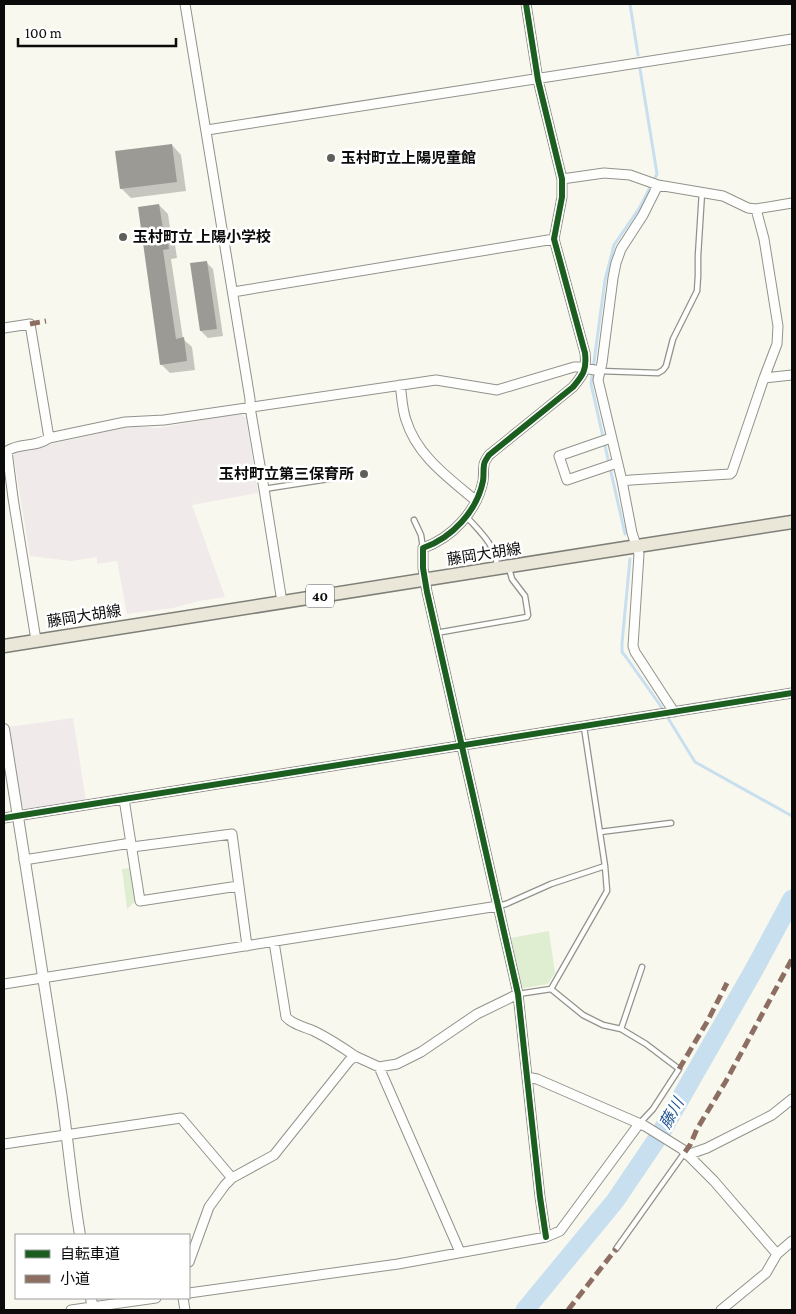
<svg xmlns="http://www.w3.org/2000/svg" width="796" height="1314" viewBox="0 0 796 1314" font-family="'Crimson Pro','Noto Sans JP',serif">
<rect width="100%" height="100%" fill="#f9f8ee"/>
<path fill="#f0eaeb" d="M 240,413 L 246,418 L 258,493 L 192,505 L 225,597 L 199,601 L 173,608 L 127,614 L 117,561 L 97,564 L 97,557 L 71,561 L 30,556 L 13,452 L 134,426 L 160,428 Z
M 73,718 L 86,801 L 30,811 L 21,806 L 9,727 Z"/>
<path fill="#dfedd0" d="M 130,868 L 136,901 L 127,909 L 122,869 Z
M 549,931 L 555,973 L 548,984 L 524,988 L 521,986 L 511,938 Z"/>
<path fill="#0003" d="M 172,145 L 181,155 L 186,191 L 131,198 L 121,188 Z
M 159,205 L 168,214 L 172,242 L 175,245 L 177,258 L 171,259 L 183,339 L 192,347 L 195,370 L 170,373 L 161,364 Z
M 206,262 L 213,269 L 223,336 L 208,338 L 201,331 Z"/>
<g fill="none" stroke-linecap="round" stroke-linejoin="round">
<path stroke="#c8dfef" stroke-width="3" d="M 630,4 L 638,55
M 625,534 L 591,384 L 605,280 L 612,253 L 614,245 L 640,207 L 657,174 L 640,69
M 630,559 L 622,643 L 622,652 L 626,657 L 660,705 L 695,762 L 792,816"/>
<path stroke="#c8dfef" stroke-width="19" d="M 525,1310 L 615,1201 L 659,1136 L 755,968 L 792,899"/>
</g>
<path fill="#9c9a94" d="M 172,144 L 177,182 L 120,189 L 115,151 Z
M 159,204 L 164,235 L 167,235 L 169,249 L 163,250 L 176,339 L 184,337 L 187,361 L 160,365 L 138,207 Z
M 207,261 L 217,329 L 200,331 L 190,263 Z"/>
<g fill="none" stroke-linecap="round" stroke-linejoin="round">
<g stroke="#92928d" stroke-width="7">
<path id="service" d="M 600,371 L 658,373 L 663,370 L 666,366 L 673,339 L 697,291 L 698,276 L 698,256 L 702,192
M 264,489 L 341,477
M 466,516 C 480,532 495,544 497,566
M 414,520 L 421,535 L 423,548
M 436,633 L 527,617 L 528,615 L 525,596 L 512,579 L 509,568
M 600,832 L 671,823
M 498,906 L 506,904 L 551,884 L 605,866
M 551,989 L 583,1015 L 603,1025 L 621,1029 L 646,1044 L 679,1069 L 653,1109 L 639,1124
M 518,994 L 551,989 L 607,891 L 605,866 L 584,727
M 621,1029 L 642,967
M 616,1249 L 685,1152"/>
</g>
<g stroke="#92928d" stroke-width="11">
<path id="minor" d="M 185,4 L 250,399 L 250,407 L 264,489 L 282,602
M 526,4 L 538,80 L 562,179 L 562,197 L 554,239 L 585,353 C 587,370 583,375 573,387 L 489,455 C 487,458 484,462 484,465 C 483,470 484,476 483,481 C 477,511 452,538 423,548 L 423,568 L 427,592 L 518,994 L 540,1197 L 546,1237
M 207,130 L 792,39
M 562,179 L 604,173 L 630,175 L 658,185 L 723,196 L 748,208 L 756,209 L 792,203
M 658,185 L 643,215 L 621,249 L 616,263 L 613,278 L 602,363 L 598,380 L 622,481 L 632,533 L 639,554 L 633,646 L 635,652 L 674,712
M 233,292 L 554,239
M 4,328 L 30,324 L 49,438
M 764,378 L 792,375
M 400,385 C 402,396 402,409 406,420 C 417,456 449,478 476,501
M 612,440 L 608,439 L 559,456 L 567,480 L 617,463
M 622,481 L 631,480 L 730,474 L 732,472 L 764,378 L 777,344 L 778,326 L 764,239 L 756,209
M 36,640 L 13,498 L 7,451 C 21,442 35,448 49,438 L 125,422 L 164,420 L 436,380 L 497,390 L 574,367 L 579,367 L 600,371
M 124,799 L 140,901 L 238,886
M 4,818 L 792,693
M 132,847 L 232,834 L 247,946
M 24,860 L 131,843
M 274,942 L 286,1017 C 293,1025 305,1027 314,1031 C 328,1038 342,1047 355,1056
M 4,984 L 498,906
M 379,1067 L 460,1252
M 527,1077 L 537,1079 L 645,1126 L 682,1149 L 714,1181 L 777,1254
M 4,1144 L 181,1118 L 232,1178
M 687,1155 L 707,1148 L 772,1115 L 792,1099
M 189,1262 L 209,1207 L 225,1185 L 232,1178 L 274,1155 L 349,1061 L 355,1056 L 379,1067 L 397,1064 L 421,1052 L 477,1014 L 518,994
M 189,1293 L 398,1264 L 546,1237 L 560,1231 L 639,1124
M 183,1298 L 185,1310
M 71,1310 L 156,1298
M 721,1310 L 766,1273 L 777,1254 L 792,1241"/>
</g>
<g stroke="#92928d" stroke-width="12">
<path id="tertiary" d="M 4,729 C 23,850 43,971 61,1092 C 68,1140 72,1188 80,1235
M 91,1298 L 93,1310"/>
</g>
<g stroke="#7f7f7a" stroke-width="15">
<path id="primary" d="M 4,646 L 644,545 L 792,522"/>
</g>
<use href="#service" stroke="#fefefc" stroke-width="4.5"/>
<use href="#minor" stroke="#fefefc" stroke-width="9"/>
<use href="#tertiary" stroke="#fefefc" stroke-width="10"/>
<use href="#primary" stroke="#eae7d8" stroke-width="12"/>
<path stroke="#8d6e63" stroke-width="5" stroke-dasharray="10 5" stroke-linecap="butt" d="M 30,324 L 46,321
M 679,1069 L 707,1022 L 727,983
M 685,1152 L 690,1145 L 697,1129 L 726,1081 L 792,959
M 568,1310 L 616,1249"/>
<g stroke="#fff" stroke-width="9">
<path id="cycleway" d="M 526,4 L 538,80 L 562,179 L 562,197 L 554,239 L 585,353 C 587,370 583,375 573,387 L 489,455 C 487,458 484,462 484,465 C 483,470 484,476 483,481 C 477,511 452,538 423,548 L 423,568 L 427,592 L 518,994 L 540,1197 L 546,1237
M 4,818 L 792,693"/>
</g>
<use href="#cycleway" stroke="#1b5e20" stroke-width="6"/>
</g>
<g fill="#5e5e5a" stroke="#fff" stroke-width="2">
<circle cx="331" cy="158" r="5"/>
<circle cx="123" cy="237" r="5"/>
<circle cx="364" cy="474" r="5"/>
</g>
<g text-anchor="middle" stroke-width="5" stroke-linejoin="round" paint-order="stroke">
<rect fill="#fff" stroke="#545454" stroke-width="1" x="306" y="584.5" width="28" height="23" rx="4"/>
<g font-size="14" font-weight="bold" fill="#0b0b0b">
<text x="320" y="601">40</text>
</g>
<g font-size="15" font-weight="bold" fill="#0b0b0b" stroke="#fff" text-anchor="start">
<text x="341" y="163">玉村町立上陽児童館</text>
<text x="133" y="242">玉村町立 上陽小学校</text>
<text x="354" y="479" text-anchor="end">玉村町立第三保育所</text>
</g>
<g font-size="15" fill="#0b0b0b" stroke="#fff">
<text transform="translate(484 554) rotate(-9)" y="5">藤岡大胡線</text>
<text transform="translate(84 616) rotate(-9)" y="5">藤岡大胡線</text>
</g>
<g font-size="16" font-style="italic" fill="#1f5591" stroke="#fff">
<text transform="translate(671 1113) rotate(-61)" y="6">藤川</text>
</g>
</g>
<rect width="796" height="1314" fill="none" stroke="#0b0b0b" stroke-width="10"/>
<rect x="15" y="1234" width="175" height="65" fill="#ffffff" stroke="#9d9d9d"/>
<rect x="25" y="1250" width="25" height="8" fill="#1b5e20" stroke="#9d9d9d"/>
<text x="60" y="1259" font-size="15" fill="#0b0b0b">自転車道</text>
<rect x="25" y="1275" width="25" height="8" fill="#8d6e63" stroke="#9d9d9d"/>
<text x="60" y="1284" font-size="15" fill="#0b0b0b">小道</text>
<path d="M18 38v8h158v-8" fill="none" stroke="#0b0b0b" stroke-width="2.5"/>
<text x="25" y="38" font-size="15" fill="#0b0b0b" stroke="#ffffff" stroke-width="4" paint-order="stroke">100 m</text>
</svg>
